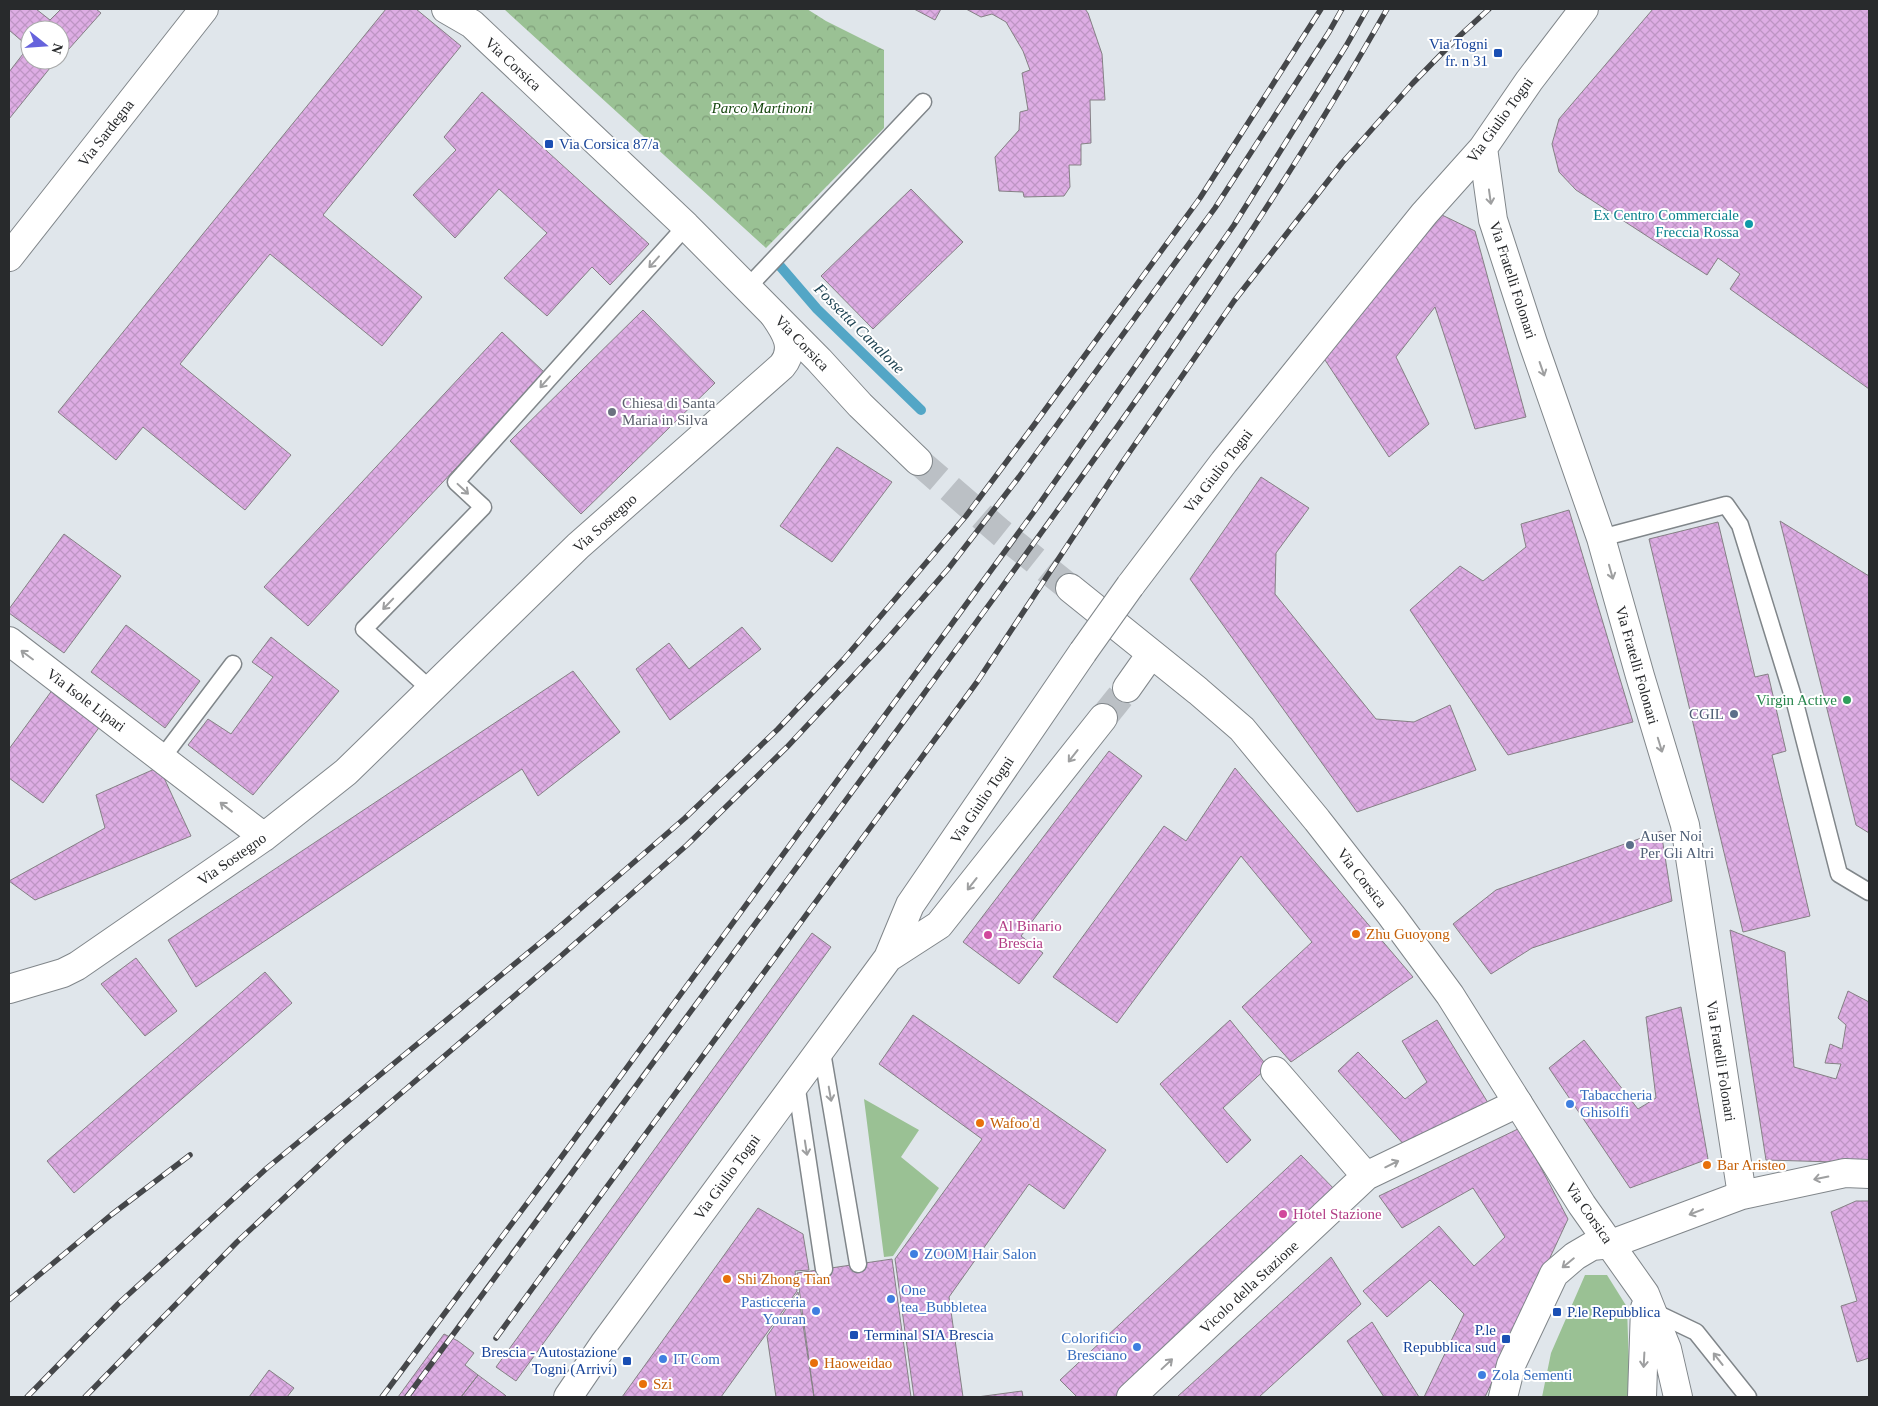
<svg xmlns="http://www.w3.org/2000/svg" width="1878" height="1406" viewBox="0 0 1878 1406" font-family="'Times New Roman',serif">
<defs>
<pattern id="park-crowns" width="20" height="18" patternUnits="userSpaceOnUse" patternTransform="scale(1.25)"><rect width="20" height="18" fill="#9ac194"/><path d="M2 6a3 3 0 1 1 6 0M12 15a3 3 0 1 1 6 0" fill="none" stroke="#7e9d79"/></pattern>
<pattern id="building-cross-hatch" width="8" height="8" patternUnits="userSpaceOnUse" patternTransform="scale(1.25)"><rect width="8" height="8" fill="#deade4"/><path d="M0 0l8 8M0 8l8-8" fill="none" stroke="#be95c4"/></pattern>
</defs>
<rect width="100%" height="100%" fill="#e0e6eb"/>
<path fill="#9ac194" d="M 864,1099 L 919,1130 L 901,1157 L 939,1188 L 893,1256 L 884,1257 Z
M 1585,1275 L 1607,1275 L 1627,1307 L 1630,1397 L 1542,1397 L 1551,1353 Z"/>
<path fill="url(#park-crowns)" d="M 504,9 L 807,9 L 826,21 L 884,50 L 884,128 L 766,248 Z"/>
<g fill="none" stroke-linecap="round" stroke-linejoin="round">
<path stroke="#53a6c6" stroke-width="10" d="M 780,266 L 817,309 L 921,410"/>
</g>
<path fill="url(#building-cross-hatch)" stroke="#858085" d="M 9,9 L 36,9 L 50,20 L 61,9 L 96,9 L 101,13 L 60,59 L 60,30 L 30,30 L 30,48 L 9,30 Z
M 386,9 L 416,9 L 461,46 L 323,215 L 422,297 L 382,346 L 270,254 L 180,364 L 291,455 L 245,510 L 143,427 L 116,460 L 58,412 Z
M 914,9 L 941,9 L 935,20 Z
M 966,9 L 1085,9 L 1088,13 L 1102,54 L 1105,100 L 1090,100 L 1091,143 L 1081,144 L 1081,165 L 1069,165 L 1070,187 L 1064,196 L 1024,197 L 1023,192 L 999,191 L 995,157 L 1019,130 L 1020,112 L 1028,110 L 1022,73 L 1030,70 L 1023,51 L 1006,22 L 992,14 L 981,17 Z
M 1653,9 L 1869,9 L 1869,389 L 1730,289 L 1740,274 L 1718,258 L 1707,275 L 1576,190 L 1559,172 L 1552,144 L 1559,119 Z
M 26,50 L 30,53 L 30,60 L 39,60 L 50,68 L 9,119 L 9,72 Z
M 482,92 L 649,244 L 610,285 L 592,267 L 547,316 L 504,278 L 547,233 L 499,189 L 455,238 L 413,195 L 456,150 L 444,137 Z
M 911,189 L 963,242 L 873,329 L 821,276 Z
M 1442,215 L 1475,231 L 1526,417 L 1475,429 L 1435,307 L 1396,357 L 1429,424 L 1389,457 L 1323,357 Z
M 643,310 L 715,383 L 581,514 L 510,441 Z
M 502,332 L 545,373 L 308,626 L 264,587 Z
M 837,447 L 892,482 L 832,562 L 780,526 Z
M 1261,477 L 1309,508 L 1276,553 L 1275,594 L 1376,719 L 1414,722 L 1450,705 L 1476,770 L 1357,812 L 1190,579 Z
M 1569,510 L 1633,722 L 1508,755 L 1410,610 L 1460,566 L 1483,581 L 1526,547 L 1521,524 Z
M 1780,521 L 1869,576 L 1869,833 L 1856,825 Z
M 1718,522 L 1755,677 L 1768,674 L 1786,751 L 1772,755 L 1810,916 L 1743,932 L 1649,539 Z
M 64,534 L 121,576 L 64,653 L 9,613 L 9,609 Z
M 126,625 L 200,681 L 165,728 L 91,672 Z
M 742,627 L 761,649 L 670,720 L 636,669 L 669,643 L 689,669 Z
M 271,637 L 339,691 L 253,795 L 188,745 L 208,719 L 231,734 L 273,677 L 252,662 Z
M 573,671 L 620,732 L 538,796 L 522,769 L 196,987 L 168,940 Z
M 53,689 L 101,725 L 43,803 L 9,778 L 9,749 Z
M 1109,751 L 1142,776 L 1021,936 L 1043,953 L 1019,984 L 963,942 Z
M 159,767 L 191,836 L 35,900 L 9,881 L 105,828 L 96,795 Z
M 1235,768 L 1413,977 L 1291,1062 L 1242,1007 L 1312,942 L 1241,856 L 1117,1023 L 1053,977 L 1164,826 L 1186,841 Z
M 1661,831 L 1672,901 L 1532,948 L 1491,974 L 1453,924 L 1496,890 Z
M 1730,930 L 1785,952 L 1794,1067 L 1836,1079 L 1841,1064 L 1825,1063 L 1830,1044 L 1842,1049 L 1846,1025 L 1838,1018 L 1848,991 L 1869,1002 L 1869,1163 L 1766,1160 Z
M 812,933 L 831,947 L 516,1381 L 496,1367 Z
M 136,958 L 177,1011 L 145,1036 L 101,984 Z
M 265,972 L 292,1003 L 74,1193 L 47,1161 Z
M 1681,1007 L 1708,1159 L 1630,1188 L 1549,1068 L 1584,1040 L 1638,1109 L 1656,1098 L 1646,1017 Z
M 913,1015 L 1106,1150 L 1064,1209 L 1029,1184 L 949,1297 L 963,1397 L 914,1397 L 895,1259 L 982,1139 L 879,1064 Z
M 1230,1020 L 1268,1067 L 1223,1108 L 1251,1140 L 1227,1163 L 1160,1084 Z
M 1437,1020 L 1490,1106 L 1406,1147 L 1338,1071 L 1358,1052 L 1405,1099 L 1427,1082 L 1402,1041 Z
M 1520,1128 L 1568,1219 L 1485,1397 L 1424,1397 L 1464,1314 L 1430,1280 L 1387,1317 L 1363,1291 L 1439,1226 L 1474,1266 L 1505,1237 L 1473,1188 L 1402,1228 L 1379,1196 Z
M 1301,1155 L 1340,1195 L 1123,1397 L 1077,1397 L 1060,1380 Z
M 1856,1201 L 1869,1201 L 1869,1358 L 1857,1362 L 1841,1306 L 1857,1301 L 1831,1212 Z
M 758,1208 L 803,1234 L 809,1270 L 795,1271 L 797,1291 L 721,1397 L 622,1397 Z
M 1331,1257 L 1361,1304 L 1259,1397 L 1177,1397 Z
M 892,1259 L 911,1397 L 814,1397 L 797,1273 Z
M 798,1292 L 814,1397 L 776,1397 L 767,1336 Z
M 1372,1322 L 1419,1397 L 1384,1397 L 1347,1341 Z
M 444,1334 L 458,1341 L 474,1353 L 465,1365 L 478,1375 L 461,1397 L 398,1397 Z
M 269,1370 L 294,1388 L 287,1397 L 249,1397 Z
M 478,1375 L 505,1395 L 507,1397 L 461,1397 Z
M 1022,1391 L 1023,1397 L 977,1397 Z"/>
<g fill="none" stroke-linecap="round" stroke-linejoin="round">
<path stroke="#bbc0c5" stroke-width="28" stroke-dasharray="28 14" stroke-linecap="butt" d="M 1103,718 L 1127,688"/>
<path stroke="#bbc0c5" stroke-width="28" stroke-dasharray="28 14" stroke-linecap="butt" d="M 918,461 L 1000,532 L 1070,588"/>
<g stroke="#80868a" stroke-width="19">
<path id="service" d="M 747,288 L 923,102
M 1601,538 L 1726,505 L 1740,525 L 1795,703 L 1839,874 L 1869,892
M 430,689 L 364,629 L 483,507 L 456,482 L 686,226
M 162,758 L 233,664
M 821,1046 L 858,1264
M 796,1083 L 824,1269
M 1652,1311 L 1696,1332 L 1748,1397"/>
</g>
<g stroke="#80868a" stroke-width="30">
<path id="minor" d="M 1483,148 L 1493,220 L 1533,343 L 1601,538 L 1640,676 L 1685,825 L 1742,1195
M 9,257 L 204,9
M 1130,586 L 1224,462 L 1424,214 L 1483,148 L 1529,81 L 1584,9
M 9,641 L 264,837
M 1127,688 L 1151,654
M 888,958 L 939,925 L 1103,718
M 9,989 L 63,973 L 77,966 L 264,837 L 346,772 L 578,546 L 782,366 C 797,348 785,331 774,315
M 1275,1071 L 1366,1176
M 568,1397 L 604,1344 L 888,958 L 910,905 L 1083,652
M 1131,1397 L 1366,1176 L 1518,1103
M 1503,1397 L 1511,1365 L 1554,1274 L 1575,1256 L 1592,1246 L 1611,1244 L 1742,1195 L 1845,1173 L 1869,1174"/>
</g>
<g stroke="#80868a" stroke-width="30">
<path id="secondary" d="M 446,9 L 472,24 L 686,226 L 819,360 L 860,405 L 918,461
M 1070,588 L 1198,691 L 1242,729 L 1317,820 L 1391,915 L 1450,995 L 1582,1205 L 1645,1294 L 1667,1349 L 1678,1397
M 1642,1397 L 1645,1308"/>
</g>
<use href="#service" stroke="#fff" stroke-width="16"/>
<use href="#minor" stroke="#fff" stroke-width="28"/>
<use href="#secondary" stroke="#fff" stroke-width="28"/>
<g stroke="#45474a" stroke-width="5.5">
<path id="rail" d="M 9,1300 L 111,1215 L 190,1155
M 496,1338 L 977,682 L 1122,463 L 1234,301 L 1342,163 L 1412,84 L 1454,41 L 1489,9
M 27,1397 L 118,1304 L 267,1168 L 557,929 L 685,818 L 778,729 L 844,659 L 966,516 L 1034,425 L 1200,198 L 1321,9
M 85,1397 L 237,1242 L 342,1144 L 562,955 L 687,845 L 787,747 L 883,644 L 948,569 L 1019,477 L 1215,208 L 1329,32 L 1342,9
M 382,1397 L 549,1174 L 1033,513 L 1234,225 L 1346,46 L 1367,9
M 407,1397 C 580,1164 751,929 923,695 C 1086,472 1251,250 1387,9"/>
</g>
<use href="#rail" stroke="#fff" stroke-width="4" stroke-dasharray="11" stroke-linecap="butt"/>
<g stroke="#80868a" stroke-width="30" stroke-linecap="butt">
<path id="minor-bridge" d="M 1083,652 L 1130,586"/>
</g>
<use href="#minor-bridge" stroke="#fff" stroke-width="28"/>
</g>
<defs><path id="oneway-shaft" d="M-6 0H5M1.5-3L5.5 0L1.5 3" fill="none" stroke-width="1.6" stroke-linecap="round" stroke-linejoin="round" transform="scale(1.25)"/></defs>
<g stroke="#9e9fa0">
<use href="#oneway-shaft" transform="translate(1490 197) rotate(82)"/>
<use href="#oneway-shaft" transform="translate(654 262) rotate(132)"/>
<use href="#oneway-shaft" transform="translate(1542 369) rotate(71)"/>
<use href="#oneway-shaft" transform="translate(545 382) rotate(131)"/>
<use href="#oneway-shaft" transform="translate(463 489) rotate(43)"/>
<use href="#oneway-shaft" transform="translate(1611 572) rotate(74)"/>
<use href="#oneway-shaft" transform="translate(388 604) rotate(134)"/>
<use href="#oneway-shaft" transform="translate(27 655) rotate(-143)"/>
<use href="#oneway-shaft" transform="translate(1660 745) rotate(73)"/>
<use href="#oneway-shaft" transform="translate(1073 756) rotate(128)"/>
<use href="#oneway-shaft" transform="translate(226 807) rotate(-142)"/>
<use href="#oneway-shaft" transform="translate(972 884) rotate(128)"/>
<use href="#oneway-shaft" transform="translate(830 1094) rotate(80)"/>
<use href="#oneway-shaft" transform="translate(806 1148) rotate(81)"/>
<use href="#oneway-shaft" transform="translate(1392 1164) rotate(-26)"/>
<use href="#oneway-shaft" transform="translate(1821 1178) rotate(169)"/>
<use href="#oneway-shaft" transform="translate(1696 1212) rotate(159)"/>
<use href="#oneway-shaft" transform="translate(1568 1263) rotate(141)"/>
<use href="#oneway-shaft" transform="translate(1718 1359) rotate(-128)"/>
<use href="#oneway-shaft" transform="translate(1644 1360) rotate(93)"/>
<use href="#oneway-shaft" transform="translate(1167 1364) rotate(-43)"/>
</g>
<g fill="#1a4fb4" stroke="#fff" stroke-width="2">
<rect x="1493" y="48" width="10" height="10" rx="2.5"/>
<rect x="544" y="139" width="10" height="10" rx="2.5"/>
<rect x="1552" y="1307" width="10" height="10" rx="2.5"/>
<rect x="849" y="1330" width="10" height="10" rx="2.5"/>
<rect x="1501" y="1334" width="10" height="10" rx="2.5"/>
<rect x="622" y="1356" width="10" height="10" rx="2.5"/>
</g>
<circle fill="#0f9aa8" stroke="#fff" stroke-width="2" cx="1749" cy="224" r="5"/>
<circle fill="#6b7280" stroke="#fff" stroke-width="2" cx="612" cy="412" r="5"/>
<circle fill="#2e9e5b" stroke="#fff" stroke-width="2" cx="1847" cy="700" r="5"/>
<g fill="#5c6f8a" stroke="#fff" stroke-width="2">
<circle cx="1734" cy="714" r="5"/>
<circle cx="1630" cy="845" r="5"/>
</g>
<g fill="#e8710a" stroke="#fff" stroke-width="2">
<circle cx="1356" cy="934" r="5"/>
<circle cx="980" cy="1123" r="5"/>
<circle cx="1707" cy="1165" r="5"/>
<circle cx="727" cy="1279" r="5"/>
<circle cx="814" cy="1363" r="5"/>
<circle cx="643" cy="1384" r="5"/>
</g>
<g fill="#d1479c" stroke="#fff" stroke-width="2">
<circle cx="988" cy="935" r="5"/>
<circle cx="1283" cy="1214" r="5"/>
</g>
<g fill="#3f7fe0" stroke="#fff" stroke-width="2">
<circle cx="1570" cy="1104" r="5"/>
<circle cx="914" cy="1254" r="5"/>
<circle cx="891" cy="1299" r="5"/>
<circle cx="816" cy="1311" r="5"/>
<circle cx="1137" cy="1347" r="5"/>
<circle cx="663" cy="1359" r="5"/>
<circle cx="1482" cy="1375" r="5"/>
</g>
<g text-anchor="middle" stroke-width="4" stroke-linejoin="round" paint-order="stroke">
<g font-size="15" fill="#164399" stroke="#fff" text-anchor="end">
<text x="1488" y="49">Via Togni<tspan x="1488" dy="17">fr. n 31</tspan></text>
<text x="559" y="149" text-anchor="start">Via Corsica 87/a</text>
<text x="1567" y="1317" text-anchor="start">P.le Repubblica</text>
<text x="1496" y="1335">P.le<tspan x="1496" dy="17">Repubblica sud</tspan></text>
<text x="864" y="1340" text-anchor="start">Terminal SIA Brescia</text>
<text x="617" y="1357">Brescia - Autostazione<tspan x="617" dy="17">Togni (Arrivi)</tspan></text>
</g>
<g font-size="15" fill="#282a2c" stroke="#fff">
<text transform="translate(513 64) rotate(43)" y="5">Via Corsica</text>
<text transform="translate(1500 120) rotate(-54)" y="5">Via Giulio Togni</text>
<text transform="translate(106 133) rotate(-52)" y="5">Via Sardegna</text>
<text transform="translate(1513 280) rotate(72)" y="5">Via Fratelli Folonari</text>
<text transform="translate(802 343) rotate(46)" y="5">Via Corsica</text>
<text transform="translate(1218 471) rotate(-52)" y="5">Via Giulio Togni</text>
<text transform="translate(605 523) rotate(-42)" y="5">Via Sostegno</text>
<text transform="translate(1637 665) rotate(74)" y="5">Via Fratelli Folonari</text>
<text transform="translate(86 700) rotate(37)" y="5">Via Isole Lipari</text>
<text transform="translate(982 800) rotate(-56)" y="5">Via Giulio Togni</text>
<text transform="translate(232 859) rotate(-35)" y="5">Via Sostegno</text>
<text transform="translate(1362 878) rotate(52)" y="5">Via Corsica</text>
<text transform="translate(1721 1061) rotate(81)" y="5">Via Fratelli Folonari</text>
<text transform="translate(727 1177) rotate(-54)" y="5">Via Giulio Togni</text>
<text transform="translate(1589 1213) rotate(55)" y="5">Via Corsica</text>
<text transform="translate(1249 1287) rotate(-43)" y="5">Vicolo della Stazione</text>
</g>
<g font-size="15" font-style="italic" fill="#174710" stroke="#fff">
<text x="762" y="113">Parco Martinoni</text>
</g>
<g font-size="15" fill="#0d838f" stroke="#fff" text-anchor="end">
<text x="1739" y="220">Ex Centro Commerciale<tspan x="1739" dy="17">Freccia Rossa</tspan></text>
</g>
<g font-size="15" fill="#5b616d" stroke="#fff" text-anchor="start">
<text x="622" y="408">Chiesa di Santa<tspan x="622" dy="17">Maria in Silva</tspan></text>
</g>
<g font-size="15" fill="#27864d" stroke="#fff" text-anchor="end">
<text x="1837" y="705">Virgin Active</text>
</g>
<g font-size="15" fill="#4e5e75" stroke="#fff" text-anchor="end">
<text x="1724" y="719">CGIL</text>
<text x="1640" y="841" text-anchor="start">Auser Noi<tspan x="1640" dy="17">Per Gli Altri</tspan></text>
</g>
<g font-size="15" fill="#b23c85" stroke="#fff" text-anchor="start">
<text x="998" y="931">Al Binario<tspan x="998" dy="17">Brescia</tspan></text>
<text x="1293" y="1219">Hotel Stazione</text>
</g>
<g font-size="15" fill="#c56008" stroke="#fff" text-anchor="start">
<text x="1366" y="939">Zhu Guoyong</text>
<text x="990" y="1128">Wafoo'd</text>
<text x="1717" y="1170">Bar Aristeo</text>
<text x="737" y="1284">Shi Zhong Tian</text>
<text x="824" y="1368">Haoweidao</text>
<text x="653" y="1389">Szi</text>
</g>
<g font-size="15" fill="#366cbe" stroke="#fff" text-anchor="start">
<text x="1580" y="1100">Tabaccheria<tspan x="1580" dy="17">Ghisolfi</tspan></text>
<text x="924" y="1259">ZOOM Hair Salon</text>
<text x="901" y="1295">One<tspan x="901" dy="17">tea_Bubbletea</tspan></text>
<text x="806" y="1307" text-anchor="end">Pasticceria<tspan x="806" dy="17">Youran</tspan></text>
<text x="1127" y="1343" text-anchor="end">Colorificio<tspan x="1127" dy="17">Bresciano</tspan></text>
<text x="673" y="1364">IT Com</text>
<text x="1492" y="1380">Zola Sementi</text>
</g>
<g font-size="16" font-style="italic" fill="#1f4453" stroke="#fff">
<text transform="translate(860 328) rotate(45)" y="6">Fossetta Canalone</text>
</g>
</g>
<rect width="1878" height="1406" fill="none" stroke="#282a2c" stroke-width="20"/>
<g transform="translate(45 45) rotate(107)"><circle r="24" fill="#ffffff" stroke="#a9aaab"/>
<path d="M0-4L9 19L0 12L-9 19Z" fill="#6663dc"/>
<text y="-8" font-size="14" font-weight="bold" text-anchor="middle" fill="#282a2c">N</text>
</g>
</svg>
